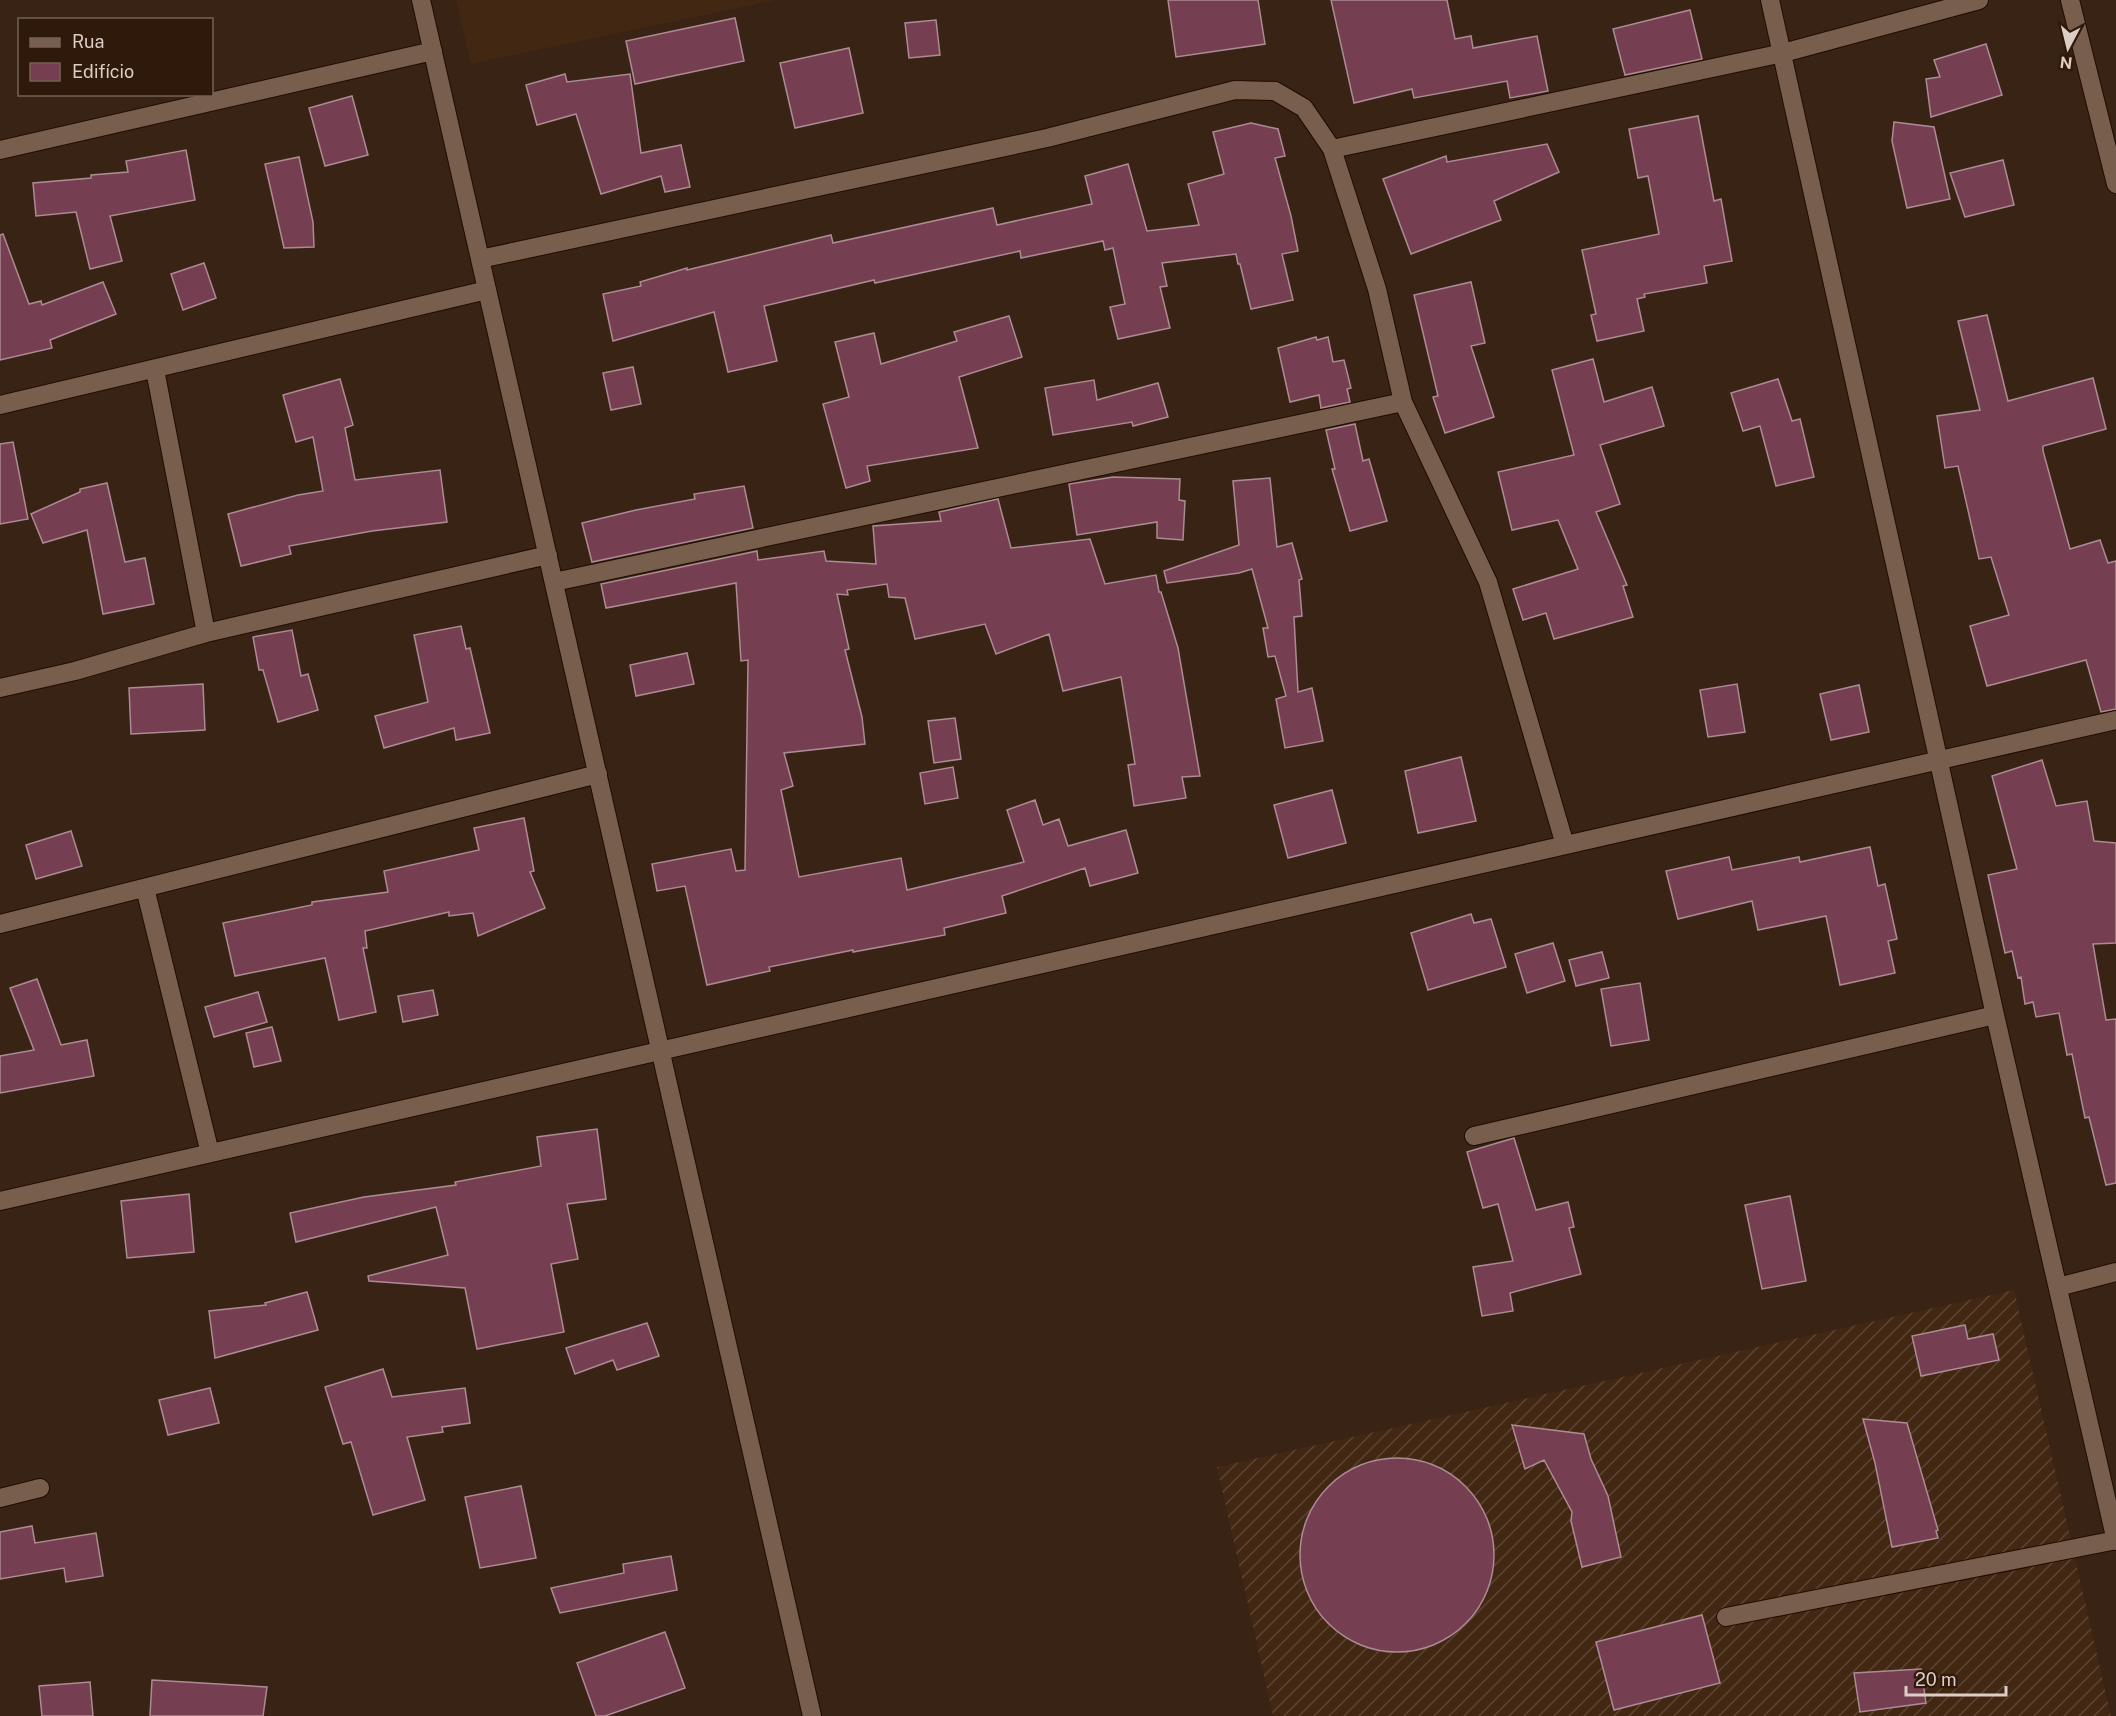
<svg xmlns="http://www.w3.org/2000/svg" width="2116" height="1716" viewBox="0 0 2116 1716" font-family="'Public Sans',sans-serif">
<defs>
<pattern id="industrial-furrows" width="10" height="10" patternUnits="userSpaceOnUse" patternTransform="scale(1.5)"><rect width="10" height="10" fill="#422713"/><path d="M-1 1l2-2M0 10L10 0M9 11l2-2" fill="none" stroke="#5d4534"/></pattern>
</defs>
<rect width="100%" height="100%" fill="#392314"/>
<path fill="url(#industrial-furrows)" d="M 2014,1290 L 2111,1716 L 1273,1716 L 1217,1467 Z"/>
<path fill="#422713" d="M 456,0 L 776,0 L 471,64 Z"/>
<path fill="#753f51" stroke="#ac8b94" stroke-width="1.5" d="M 1168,0 L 1258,0 L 1265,44 L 1176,57 Z
M 1331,0 L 1447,0 L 1455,39 L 1471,36 L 1473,48 L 1537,36 L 1548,91 L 1510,98 L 1507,81 L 1414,98 L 1412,89 L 1354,103 Z
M 1690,10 L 1702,59 L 1625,75 L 1613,29 Z
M 735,18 L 744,61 L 635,84 L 626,41 Z
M 936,20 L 940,55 L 909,58 L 905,23 Z
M 1986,44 L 2002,95 L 1931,117 L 1926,79 L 1940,77 L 1934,60 Z
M 849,48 L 863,113 L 795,128 L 780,63 Z
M 565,74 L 567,82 L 630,74 L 641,153 L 681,145 L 690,187 L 665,192 L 661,176 L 601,194 L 576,114 L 537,125 L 526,85 Z
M 352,96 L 368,155 L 325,166 L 309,108 Z
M 1698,116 L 1714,201 L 1721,199 L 1732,261 L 1704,266 L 1707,283 L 1644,294 L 1645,297 L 1637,299 L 1644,331 L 1597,341 L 1591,315 L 1596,314 L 1582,250 L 1659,234 L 1648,176 L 1638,178 L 1629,129 Z
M 1894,122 L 1934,127 L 1950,199 L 1907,208 L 1892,141 Z
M 1251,123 L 1278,129 L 1285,156 L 1275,158 L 1291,216 L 1298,251 L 1282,254 L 1293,300 L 1251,309 L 1240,264 L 1238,264 L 1236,254 L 1162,263 L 1167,286 L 1160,287 L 1170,328 L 1118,339 L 1110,307 L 1125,304 L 1113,248 L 1105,250 L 1103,241 L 1021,258 L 1020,251 L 875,283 L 874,280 L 764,306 L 777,361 L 728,372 L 714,312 L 613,341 L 603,294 L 641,286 L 640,282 L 687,268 L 687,270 L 831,235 L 833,243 L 993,208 L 997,225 L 1092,204 L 1085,176 L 1128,164 L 1147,231 L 1199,225 L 1188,184 L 1224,174 L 1213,132 Z
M 1547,144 L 1559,172 L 1494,201 L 1501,220 L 1411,254 L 1383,179 L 1446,156 L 1447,162 Z
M 186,150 L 195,200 L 110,216 L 122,261 L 90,269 L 76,212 L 36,216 L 33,183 L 91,178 L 91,175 L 128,172 L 126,161 Z
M 299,157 L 313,222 L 314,247 L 284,248 L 265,164 Z
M 2003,160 L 2014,205 L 1965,217 L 1950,173 Z
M 3,234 L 29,304 L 41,301 L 42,305 L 103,282 L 116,314 L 50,340 L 52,348 L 0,360 L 0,235 Z
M 204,263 L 216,298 L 183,310 L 171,274 Z
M 1471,282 L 1485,343 L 1471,346 L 1494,417 L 1445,433 L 1433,397 L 1438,396 L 1414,295 Z
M 1987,315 L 2008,401 L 2093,378 L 2106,429 L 2043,446 L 2043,451 L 2070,549 L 2100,540 L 2108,563 L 2116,561 L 2116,709 L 2101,712 L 2086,660 L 1987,686 L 1970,626 L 2009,615 L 1991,557 L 1979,559 L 1958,466 L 1945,468 L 1937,416 L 1980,410 L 1958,321 Z
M 1009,316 L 1022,357 L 959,377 L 978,448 L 867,466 L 870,481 L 846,488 L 823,404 L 849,397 L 835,342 L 874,333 L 881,364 L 957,341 L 954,332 Z
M 1316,337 L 1317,340 L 1328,337 L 1333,362 L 1344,360 L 1351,388 L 1347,389 L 1350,402 L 1321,408 L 1319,395 L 1290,402 L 1278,348 Z
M 1593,359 L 1604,402 L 1652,387 L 1664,426 L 1600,445 L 1620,504 L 1596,512 L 1627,585 L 1623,586 L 1633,617 L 1554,639 L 1546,613 L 1523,620 L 1513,589 L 1578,569 L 1558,520 L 1512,530 L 1498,472 L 1574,455 L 1552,370 Z
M 633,367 L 641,404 L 611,410 L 603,373 Z
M 340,379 L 353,425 L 345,428 L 355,480 L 440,470 L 447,522 L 372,531 L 289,546 L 291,554 L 241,566 L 228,514 L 298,495 L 323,491 L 313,437 L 296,442 L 283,395 Z
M 1778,379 L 1792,421 L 1800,419 L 1814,477 L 1776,486 L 1760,426 L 1743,431 L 1731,393 Z
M 1094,380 L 1097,400 L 1158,383 L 1168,417 L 1133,426 L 1132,422 L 1053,435 L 1045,388 Z
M 1355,424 L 1363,461 L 1369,459 L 1387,521 L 1350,531 L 1332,469 L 1335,469 L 1326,430 Z
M 13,442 L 28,519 L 0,524 L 0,444 Z
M 1113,477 L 1180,479 L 1179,500 L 1185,501 L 1183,540 L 1157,538 L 1157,522 L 1077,535 L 1069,484 Z
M 1270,478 L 1277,547 L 1292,543 L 1302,579 L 1299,580 L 1302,616 L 1294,617 L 1298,692 L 1312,688 L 1323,741 L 1285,748 L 1276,699 L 1286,696 L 1275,656 L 1268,657 L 1263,628 L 1268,628 L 1252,569 L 1239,573 L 1167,583 L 1164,571 L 1239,545 L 1233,481 Z
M 107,483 L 125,562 L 145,558 L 154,604 L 103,614 L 87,530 L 43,543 L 31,514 L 80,492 L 80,489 Z
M 744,486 L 753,528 L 592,562 L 582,523 L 636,510 L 695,499 L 694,494 Z
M 998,499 L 1011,548 L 1090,539 L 1105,584 L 1156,575 L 1159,592 L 1161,592 L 1178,648 L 1200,776 L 1182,777 L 1186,798 L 1134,806 L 1128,765 L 1135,764 L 1121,677 L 1063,691 L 1049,634 L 996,654 L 985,624 L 915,639 L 905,598 L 889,597 L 887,584 L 847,590 L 848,595 L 837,594 L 849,649 L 845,650 L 862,717 L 865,744 L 784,753 L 793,786 L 781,790 L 799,877 L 901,858 L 907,890 L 1024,862 L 1007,810 L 1035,800 L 1043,825 L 1059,819 L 1068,846 L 1126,830 L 1138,873 L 1090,886 L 1085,868 L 1002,896 L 1006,913 L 944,928 L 945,935 L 853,952 L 853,950 L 769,967 L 770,971 L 707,985 L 685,886 L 657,891 L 652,864 L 731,849 L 736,871 L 745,870 L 748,660 L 741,661 L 736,583 L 606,608 L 601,584 L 757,551 L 758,560 L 824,551 L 826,561 L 876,564 L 873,526 L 941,521 L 939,512 Z
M 461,626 L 466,649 L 470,648 L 490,733 L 456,740 L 454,728 L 384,748 L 375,716 L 428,702 L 414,635 Z
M 292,630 L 301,676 L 308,674 L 318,710 L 278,722 L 263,670 L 259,670 L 253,637 Z
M 687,653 L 694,684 L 636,696 L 630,665 Z
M 203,684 L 205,730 L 131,734 L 129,688 Z
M 1737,684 L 1745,732 L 1708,737 L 1700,690 Z
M 1859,685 L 1869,732 L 1831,740 L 1820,694 Z
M 955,718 L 961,759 L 934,763 L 928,721 Z
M 1461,757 L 1476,821 L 1418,833 L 1405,771 Z
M 2042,760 L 2056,806 L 2087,801 L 2094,841 L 2116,843 L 2116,943 L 2093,944 L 2106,1020 L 2116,1019 L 2116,1183 L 2106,1185 L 2089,1117 L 2085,1118 L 2072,1054 L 2067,1055 L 2059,1013 L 2036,1017 L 2033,1002 L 2025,1004 L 2021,977 L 2018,978 L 2012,951 L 2005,953 L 1988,875 L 2017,869 L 1992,776 Z
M 953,767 L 958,798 L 925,804 L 920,773 Z
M 1332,790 L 1346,843 L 1288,858 L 1274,805 Z
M 524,818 L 534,871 L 530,872 L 545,908 L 478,936 L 473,913 L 449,916 L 449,912 L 365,931 L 367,948 L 363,948 L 376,1012 L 339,1020 L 325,958 L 235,976 L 223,923 L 312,905 L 312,902 L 388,892 L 384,871 L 479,850 L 474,828 Z
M 71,831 L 82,866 L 36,879 L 26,845 Z
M 1870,847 L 1878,886 L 1885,884 L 1897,939 L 1888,941 L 1895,973 L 1840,985 L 1826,916 L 1758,930 L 1752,901 L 1678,919 L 1666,871 L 1729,857 L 1732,870 L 1799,857 L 1800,862 Z
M 1471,914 L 1474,923 L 1491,919 L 1506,967 L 1428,990 L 1411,933 Z
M 1553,943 L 1565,981 L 1527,993 L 1515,954 Z
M 1602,952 L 1609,978 L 1576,986 L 1569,960 Z
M 37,979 L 61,1045 L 87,1040 L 94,1076 L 0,1093 L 0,1056 L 34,1050 L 10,988 Z
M 1640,983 L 1649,1040 L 1611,1046 L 1601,989 Z
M 433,990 L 438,1015 L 403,1022 L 398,996 Z
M 258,992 L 267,1022 L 214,1037 L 205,1007 Z
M 272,1027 L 281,1061 L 254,1067 L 246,1033 Z
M 597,1129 L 606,1199 L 567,1204 L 578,1259 L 551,1264 L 564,1332 L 477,1349 L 465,1288 L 369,1281 L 368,1276 L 448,1255 L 436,1207 L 296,1242 L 290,1213 L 364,1197 L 456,1185 L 455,1182 L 541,1166 L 537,1137 Z
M 1514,1138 L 1536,1210 L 1568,1202 L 1574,1227 L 1569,1228 L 1581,1274 L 1510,1293 L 1513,1311 L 1482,1316 L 1473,1267 L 1513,1261 L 1498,1204 L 1483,1208 L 1467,1152 Z
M 189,1194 L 194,1252 L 127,1258 L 121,1201 Z
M 1790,1196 L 1806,1281 L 1762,1289 L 1745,1205 Z
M 307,1292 L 318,1330 L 215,1358 L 209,1311 L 266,1305 L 265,1303 Z
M 647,1323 L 659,1356 L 617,1370 L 613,1360 L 575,1374 L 566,1348 Z
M 1965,1325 L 1968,1339 L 1993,1334 L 1999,1360 L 1921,1376 L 1912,1336 Z
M 383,1369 L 392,1397 L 465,1388 L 470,1423 L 442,1427 L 443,1432 L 407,1437 L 425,1500 L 373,1515 L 351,1442 L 343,1444 L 325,1387 Z
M 210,1388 L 219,1423 L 168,1435 L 159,1400 Z
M 1863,1419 L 1907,1423 L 1938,1530 L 1936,1531 L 1938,1538 L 1892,1547 L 1875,1463 Z
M 1512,1425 L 1584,1434 L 1591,1459 L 1608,1496 L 1621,1557 L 1582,1567 L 1571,1521 L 1572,1512 L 1544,1460 L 1525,1469 Z
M1300 1555a97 97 0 1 1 194 0a97 97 0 1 1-194 0Z
M 521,1486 L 536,1558 L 480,1568 L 465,1497 Z
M 32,1526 L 35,1543 L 96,1533 L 103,1576 L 66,1582 L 64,1568 L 0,1579 L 0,1532 Z
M 671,1556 L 677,1590 L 560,1613 L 551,1588 L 624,1573 L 623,1564 Z
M 1702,1615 L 1720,1683 L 1614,1710 L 1596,1642 Z
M 665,1632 L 685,1688 L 605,1716 L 596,1716 L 577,1663 Z
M 1921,1669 L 1926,1703 L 1860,1712 L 1854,1673 Z
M 152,1680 L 267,1687 L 263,1716 L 150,1716 Z
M 90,1682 L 93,1716 L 42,1716 L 39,1686 Z"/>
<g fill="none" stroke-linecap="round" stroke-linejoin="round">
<g stroke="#200c01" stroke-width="20">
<path id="minor" d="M 421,0 L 812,1716
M 1770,0 L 1995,1015 L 2116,1541
M 2070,0 L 2116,184
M 1332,149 L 1783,53 L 1979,0
M 0,150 L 433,51
M 480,259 L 1047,138 L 1235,90 L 1275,91 L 1304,108 L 1332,149 L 1377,289 L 1403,402 L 1488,582 L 1565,845
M 155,370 L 206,633
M 0,405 L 487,290
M 554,582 L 1403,402
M 0,688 L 75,671 L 206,633 L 548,555
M 145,888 L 210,1153
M 0,924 L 598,774
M 1474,1136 L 1995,1015
M 0,1201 L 2116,720
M 2058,1287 L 2116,1272
M 0,1498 L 40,1488
M 1726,1617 L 2116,1540"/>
</g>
<use href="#minor" stroke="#785e4d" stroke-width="18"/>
</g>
<rect x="18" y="18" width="195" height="78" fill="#2f190a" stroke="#756155" stroke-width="1.5"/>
<rect x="30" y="38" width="30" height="9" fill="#785e4d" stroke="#756155" stroke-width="1.5"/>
<text x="72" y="48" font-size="18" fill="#ddcec5">Rua</text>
<rect x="30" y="63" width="30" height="18" fill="#753f51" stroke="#756155" stroke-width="1.5"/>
<text x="72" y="78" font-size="18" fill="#ddcec5">Edifício</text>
<g transform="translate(2068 48) rotate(187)" stroke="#2f190a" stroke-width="4.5" paint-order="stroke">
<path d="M0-4.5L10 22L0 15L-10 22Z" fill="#ddcec5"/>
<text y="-9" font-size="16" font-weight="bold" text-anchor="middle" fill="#ddcec5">N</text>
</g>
<path d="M1906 1686v9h100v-9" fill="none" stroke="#ddcec5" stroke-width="3"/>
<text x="1915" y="1686" font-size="18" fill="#ddcec5" stroke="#2f190a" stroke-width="4.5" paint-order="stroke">20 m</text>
</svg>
